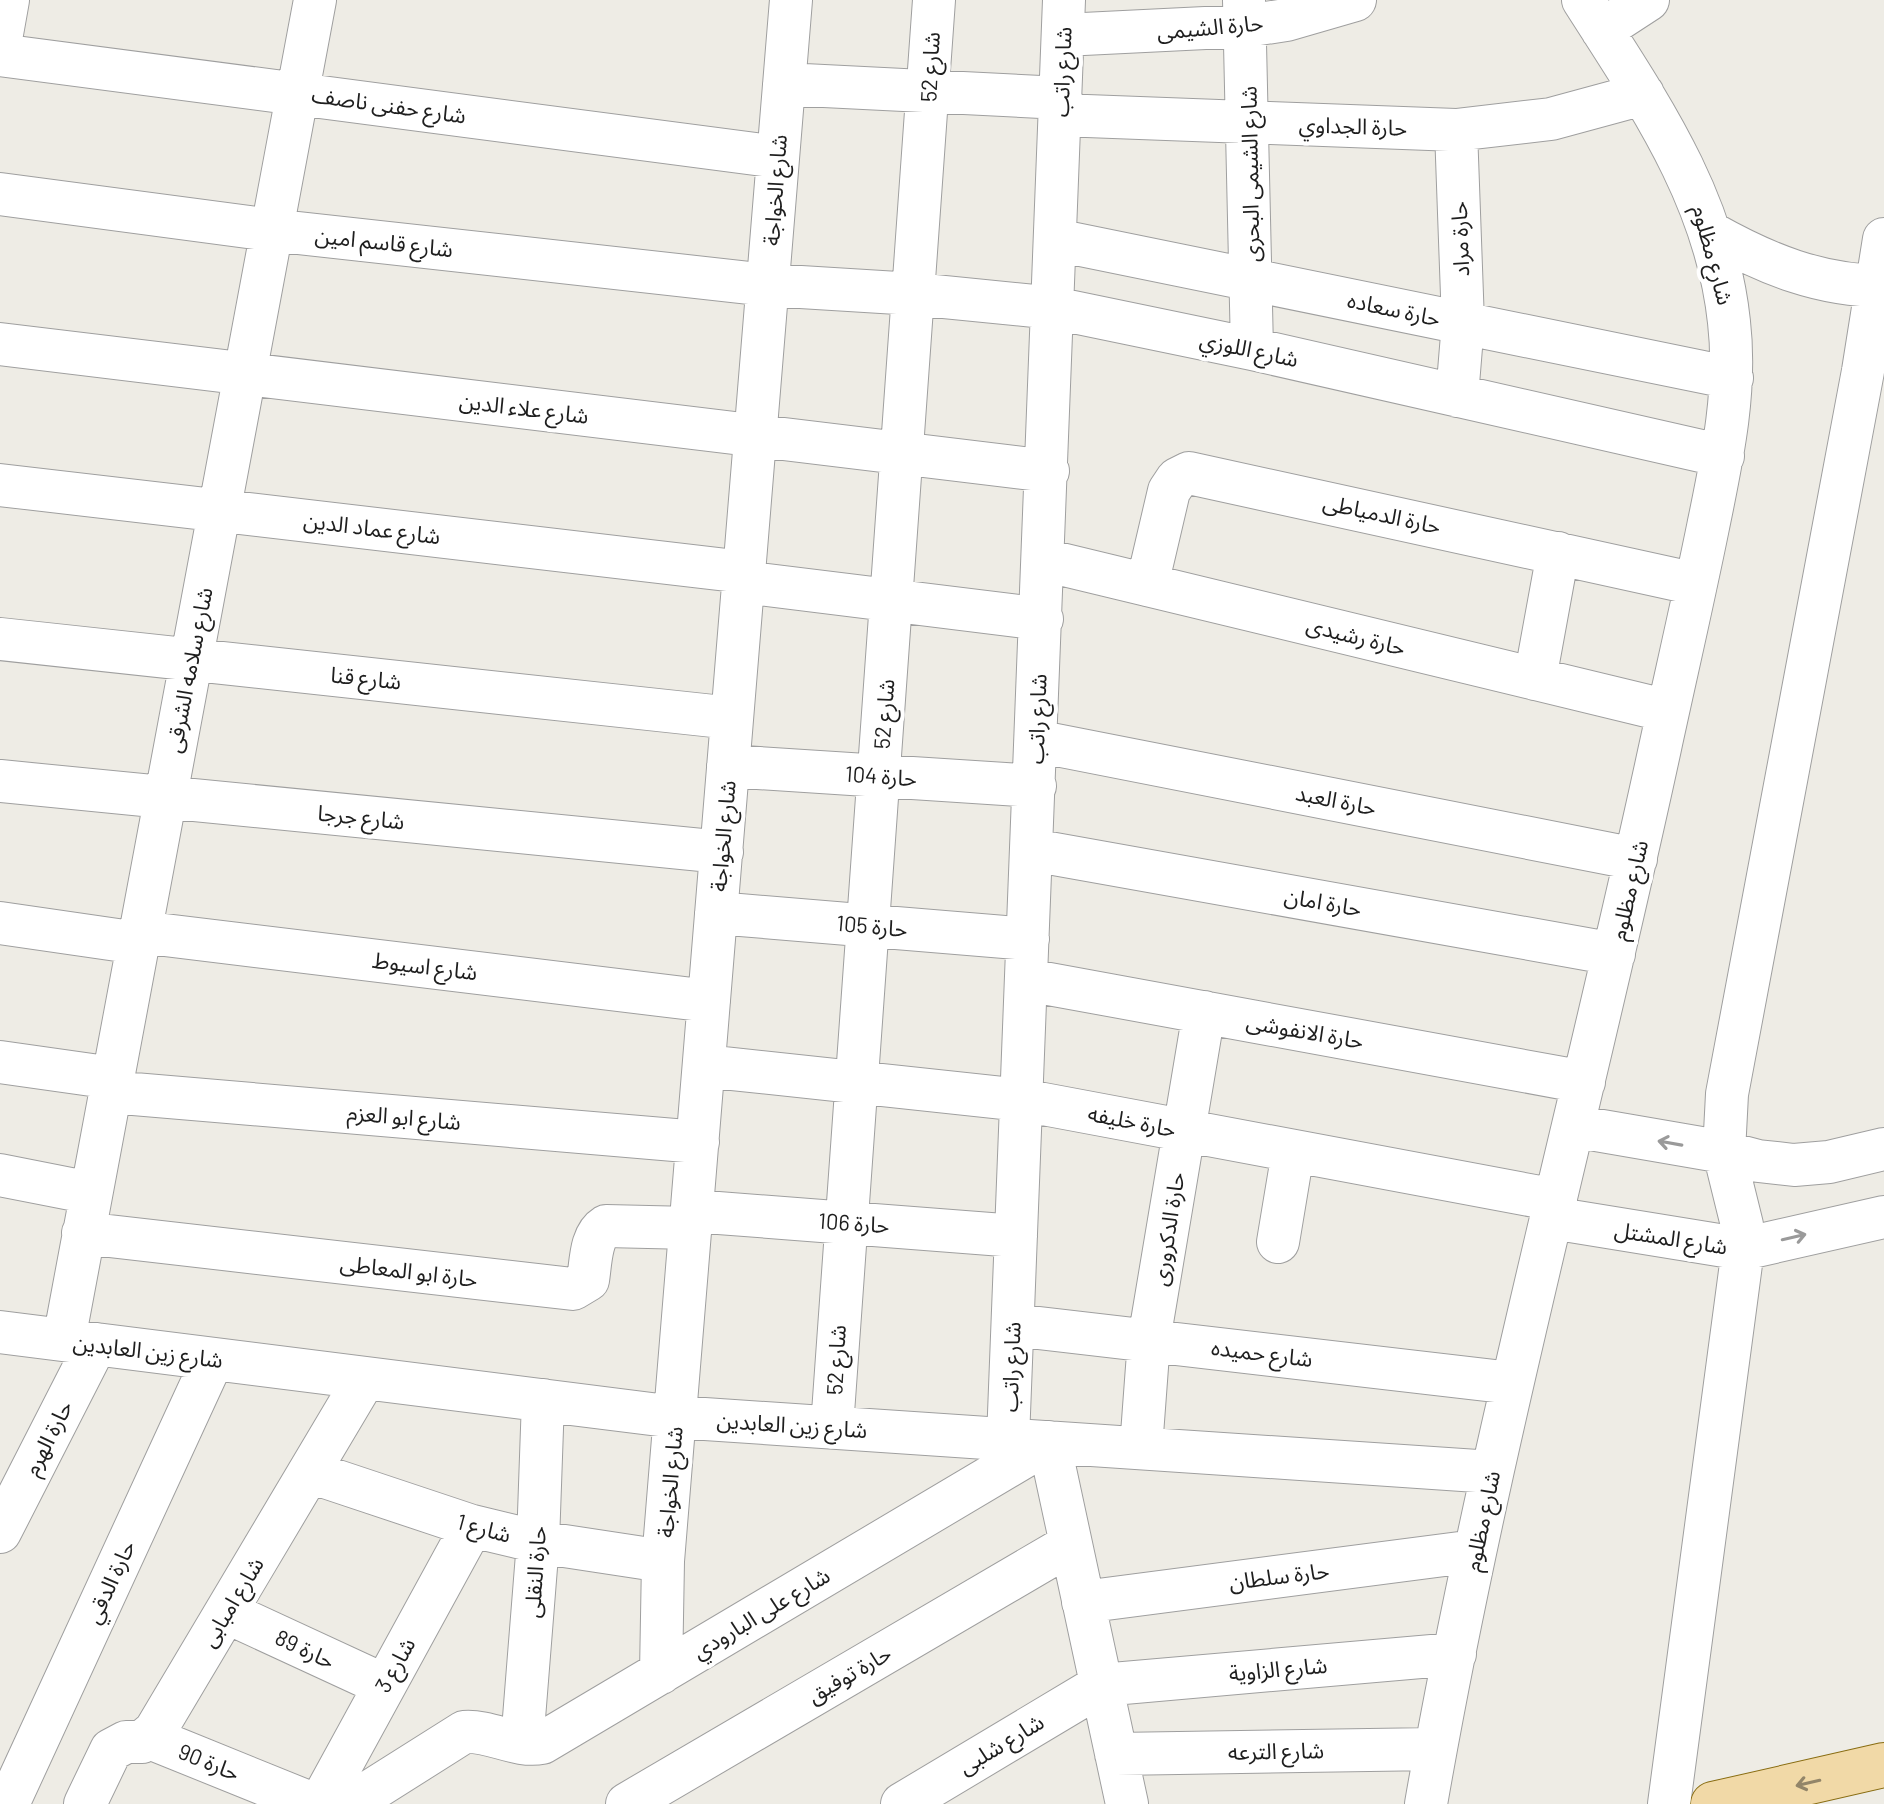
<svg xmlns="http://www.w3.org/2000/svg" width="1884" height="1804" viewBox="0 0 1884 1804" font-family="Barlow,'Noto Sans Arabic',sans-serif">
<rect width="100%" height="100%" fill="#eeece5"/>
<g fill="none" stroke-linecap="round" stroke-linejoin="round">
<g stroke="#9f9f9f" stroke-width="44">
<path id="minor" d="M 1244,0 L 1252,349
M 1602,30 L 1648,0
M 1063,35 L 1246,26 L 1286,20 L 1355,0
M 0,45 L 8,0
M 0,55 L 778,157
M 784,84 L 1061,98
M 1060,115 L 1456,130 L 1551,119 L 1643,94
M 1456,130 L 1463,323 L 1457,396
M 0,194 L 271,230 L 768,285 L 914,294 L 1054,308 L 1252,349 L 1723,456
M 1711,233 C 1766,264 1820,286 1884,286
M 1056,240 L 1732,378
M 0,344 L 1048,471
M 0,485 L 744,572
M 1044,560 L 1668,711
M 743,582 L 1042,619
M 1147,585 L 1169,491 L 1177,479 L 1189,473 L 1696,584
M 0,639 L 732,718
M 1535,679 L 1558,553
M 1036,741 L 1636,859
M 728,766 L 1035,786
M 0,781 L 722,852
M 1032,850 L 1614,954
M 716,913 L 1028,939
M 0,923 L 138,943
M 140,932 L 709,1001
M 1027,980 L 1584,1082
M 0,1062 L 113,1078
M 704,1066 L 1022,1100 L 1556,1200
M 110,1092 L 698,1142
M 1573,1126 L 1724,1152 L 1758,1161 L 1794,1165 L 1829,1162 L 1884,1149
M 0,1175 L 91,1193
M 692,1211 L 1016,1236
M 1552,1218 L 1743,1249 L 1884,1217
M 83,1233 L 573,1289 L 588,1280 C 591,1262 590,1236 606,1226 L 691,1228
M 1278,1242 L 1293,1152
M 1013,1325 L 1512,1383
M 0,1332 L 675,1417 L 1492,1472
M 64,1340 L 315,0
M 832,1427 L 934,0
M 1008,1439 L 1064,0
M 1141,1448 L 1149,1340 L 1204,1012
M 310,1472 L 472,1526 L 538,1542 L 663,1561
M 0,1532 L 96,1344
M 1083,1602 L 1475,1551
M 226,1612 L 384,1685
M 661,1673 L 663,1561 L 791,0
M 150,1738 L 313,1804
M 522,1743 L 538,1542 L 543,1400
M 1116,1754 L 1435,1749
M 8,1804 L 213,1359
M 85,1804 L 111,1750 L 126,1742 L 142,1742 L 155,1731 L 365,1378
M 320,1804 L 472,1526
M 350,1804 L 464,1732 C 491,1730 516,1748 542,1743 L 1049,1442 L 1127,1804
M 627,1804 L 1071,1544
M 902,1804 L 1101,1685 L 1455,1654
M 1426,1804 C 1488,1448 1584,1100 1660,748 C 1676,674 1693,601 1708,527 C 1722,459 1737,391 1729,322 C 1716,198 1648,102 1583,0
M 1669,1804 L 1743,1249 L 1742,1225 L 1724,1152 L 1727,1094 L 1863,371 L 1884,239"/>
</g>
<g stroke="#886c11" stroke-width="46">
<path id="major" d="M 1713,1804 L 1884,1765"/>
</g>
<use href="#minor" stroke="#fff" stroke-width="42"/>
<use href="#major" stroke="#f1d9a7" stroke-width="44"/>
</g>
<defs><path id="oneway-shaft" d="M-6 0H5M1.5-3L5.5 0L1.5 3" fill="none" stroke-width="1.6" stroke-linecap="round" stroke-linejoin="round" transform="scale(2)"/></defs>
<g stroke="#9a9a9a">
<use href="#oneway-shaft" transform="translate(1670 1143) rotate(-170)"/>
<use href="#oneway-shaft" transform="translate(1794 1237) rotate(-13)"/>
</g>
<use stroke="#928569" href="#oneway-shaft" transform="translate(1808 1783) rotate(167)"/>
<g text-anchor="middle" stroke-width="8" stroke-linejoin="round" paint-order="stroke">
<g font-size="22" fill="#1e1e1e" stroke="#fff">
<text transform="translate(1210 27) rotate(-5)" y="8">حارة الشيمى</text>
<text transform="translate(930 67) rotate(-87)" y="8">شارع 52</text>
<text transform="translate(1062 72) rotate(-88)" y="8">شارع راتب</text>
<text transform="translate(389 105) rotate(8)" y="8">شارع حفنى ناصف</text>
<text transform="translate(1353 126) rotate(2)" y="8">حارة الجداوي</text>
<text transform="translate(1250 174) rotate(-91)" y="8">شارع الشيمى البحرى</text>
<text transform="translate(775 190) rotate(-86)" y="8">شارع الخواجة</text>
<text transform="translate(1460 239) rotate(-92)" y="8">حارة مراد</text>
<text transform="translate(384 242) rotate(6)" y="8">شارع قاسم امين</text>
<text transform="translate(1713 255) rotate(75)" y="8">شارع مظلوم</text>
<text transform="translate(1394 309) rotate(12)" y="8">حارة سعاده</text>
<text transform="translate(1249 349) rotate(12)" y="8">شارع اللوزي</text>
<text transform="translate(524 408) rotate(7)" y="8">شارع علاء الدين</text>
<text transform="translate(1382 514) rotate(12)" y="8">حارة الدمياطى</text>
<text transform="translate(372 528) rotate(7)" y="8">شارع عماد الدين</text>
<text transform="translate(1356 636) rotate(14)" y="8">حارة رشيدى</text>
<text transform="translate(189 670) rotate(-79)" y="8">شارع سلامه الشرقى</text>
<text transform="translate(366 678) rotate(6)" y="8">شارع قنا</text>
<text transform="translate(884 714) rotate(-86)" y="8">شارع 52</text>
<text transform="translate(1037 719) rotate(-88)" y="8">شارع راتب</text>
<text transform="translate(881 776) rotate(4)" y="8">حارة 104</text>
<text transform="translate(1336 800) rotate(11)" y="8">حارة العبد</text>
<text transform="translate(361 817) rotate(6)" y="8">شارع جرجا</text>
<text transform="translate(723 836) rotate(-85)" y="8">شارع الخواجة</text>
<text transform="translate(1629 890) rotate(-77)" y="8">شارع مظلوم</text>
<text transform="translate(1323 902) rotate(10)" y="8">حارة امان</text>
<text transform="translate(872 926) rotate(5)" y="8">حارة 105</text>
<text transform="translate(425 966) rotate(7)" y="8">شارع اسيوط</text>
<text transform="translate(1305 1031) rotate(10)" y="8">حارة الانفوشى</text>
<text transform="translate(404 1117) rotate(5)" y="8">شارع ابو العزم</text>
<text transform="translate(1132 1121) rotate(11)" y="8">حارة خليفه</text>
<text transform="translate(854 1223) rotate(4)" y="8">حارة 106</text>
<text transform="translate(1168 1229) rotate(-81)" y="8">حارة الدكرورى</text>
<text transform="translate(1671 1238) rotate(9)" y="8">شارع المشتل</text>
<text transform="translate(409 1271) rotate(7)" y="8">حارة ابو المعاطى</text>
<text transform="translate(148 1351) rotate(7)" y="8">شارع زين العابدين</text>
<text transform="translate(1262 1353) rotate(7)" y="8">شارع حميده</text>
<text transform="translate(836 1360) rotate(-87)" y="8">شارع 52</text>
<text transform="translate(1011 1367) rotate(-88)" y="8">شارع راتب</text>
<text transform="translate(792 1425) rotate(4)" y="8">شارع زين العابدين</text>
<text transform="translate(48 1438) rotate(-63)" y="8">حارة الهرم</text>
<text transform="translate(670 1482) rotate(-85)" y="8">شارع الخواجة</text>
<text transform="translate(1482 1521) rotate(-78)" y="8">شارع مظلوم</text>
<text transform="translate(484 1528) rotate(15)" y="8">شارع 1</text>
<text transform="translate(535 1572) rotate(-86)" y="8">حارة النقلى</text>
<text transform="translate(1279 1576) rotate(-7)" y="8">حارة سلطان</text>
<text transform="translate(110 1582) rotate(-65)" y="8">حارة الدقي</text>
<text transform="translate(232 1602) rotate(-59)" y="8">شارع امبابى</text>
<text transform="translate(761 1613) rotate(-31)" y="8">شارع على البارودي</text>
<text transform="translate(305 1649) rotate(25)" y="8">حارة 89</text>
<text transform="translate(395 1665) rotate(-61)" y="8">شارع 3</text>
<text transform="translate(1278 1669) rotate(-5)" y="8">شارع الزاوية</text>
<text transform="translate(849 1674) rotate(-30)" y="8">حارة توفيق</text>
<text transform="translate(1001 1744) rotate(-31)" y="8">شارع شلبى</text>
<text transform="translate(1276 1751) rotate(-1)" y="8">شارع الترعه</text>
<text transform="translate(209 1762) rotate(22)" y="8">حارة 90</text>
</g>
</g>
</svg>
